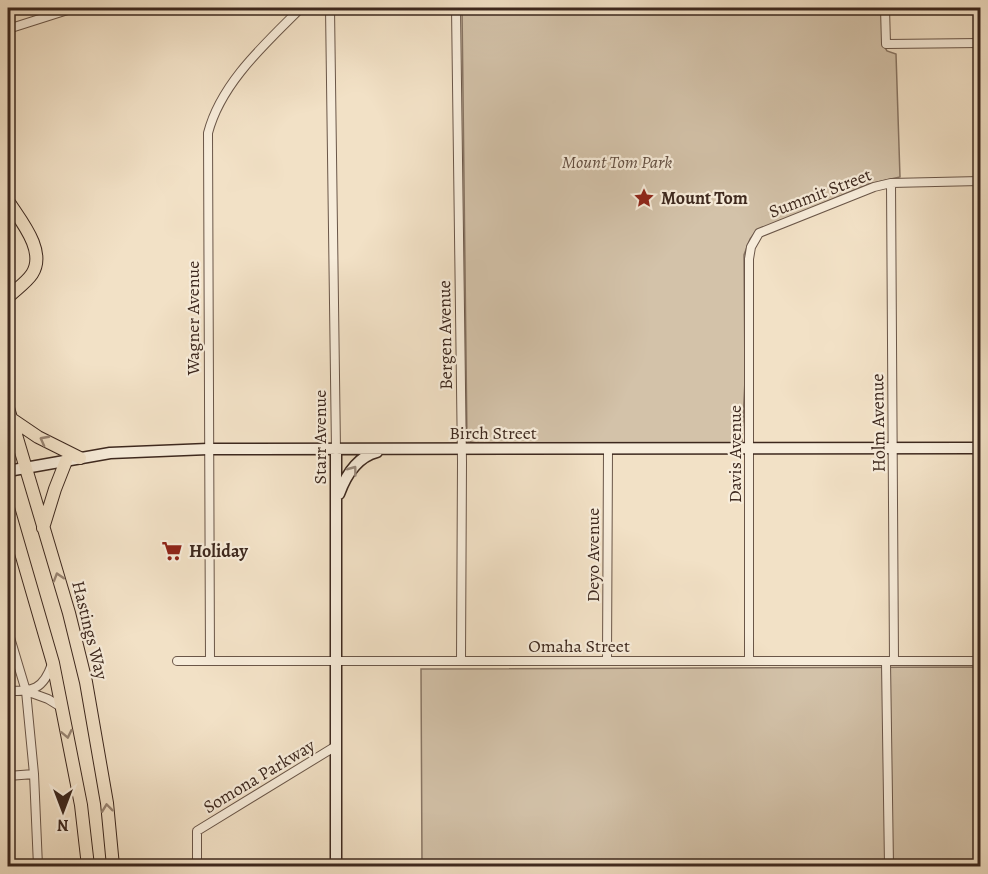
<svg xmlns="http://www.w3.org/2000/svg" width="988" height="874" viewBox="0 0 988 874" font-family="Alegreya,serif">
<rect width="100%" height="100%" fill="#f2e1c6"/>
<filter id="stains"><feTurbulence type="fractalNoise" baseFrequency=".00333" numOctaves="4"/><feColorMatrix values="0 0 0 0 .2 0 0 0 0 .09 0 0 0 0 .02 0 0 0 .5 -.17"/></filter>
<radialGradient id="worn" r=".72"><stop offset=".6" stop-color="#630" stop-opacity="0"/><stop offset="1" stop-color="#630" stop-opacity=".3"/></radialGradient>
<path fill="#d3c2a9" stroke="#887564" stroke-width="1.5" d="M 462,8 L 882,8 L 884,46 L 887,51 L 896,54 L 900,177 L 869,184 L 756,231 L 750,239 L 744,255 L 745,380 L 742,441 L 732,443 L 480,444 L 467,441 Z
M 976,667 L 979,866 L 422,866 L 421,669 Z"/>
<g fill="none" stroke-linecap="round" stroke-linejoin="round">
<g stroke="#6a5648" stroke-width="10">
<path id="street" d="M 330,8 L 336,450
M 456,8 L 462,462 L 461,661
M 885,8 L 886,44 L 980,43
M 8,29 L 74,8
M 891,183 L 894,661
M 8,631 L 26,691 L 34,774 L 38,866
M 177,661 L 980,661
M 210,661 L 208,133 C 221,83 265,44 301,8
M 607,661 L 608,450
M 749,661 L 749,259 L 751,247 L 759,233 L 874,187 L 891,183 L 980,181
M 886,662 L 889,866
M 8,691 C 33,691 43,690 52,664
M 26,691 L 48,699 L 61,707
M 8,776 L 34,774
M 197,866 L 197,831 L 336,746"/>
</g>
<g stroke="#3d281e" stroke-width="13">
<path id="secondary" d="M 8,471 L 110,453 L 208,449 L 980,448
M 339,494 C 346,475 357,457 377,452
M 336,866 L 336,450"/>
</g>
<g stroke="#3d281e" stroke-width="14">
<path id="primary" d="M 8,201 C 20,220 47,251 32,274 C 26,283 15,290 8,297
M 8,408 L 69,613 L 86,682 L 107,803 L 113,866
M 10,418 L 38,437 L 80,458
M 8,508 L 53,663 L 81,805 L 88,866
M 43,528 L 55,489 L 66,461"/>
</g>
<use href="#street" stroke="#f7ecda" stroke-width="8"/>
<use href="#secondary" stroke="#f7ecda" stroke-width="10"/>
<use href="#primary" stroke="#f2e1c6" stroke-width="12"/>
</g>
<defs><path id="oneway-chevron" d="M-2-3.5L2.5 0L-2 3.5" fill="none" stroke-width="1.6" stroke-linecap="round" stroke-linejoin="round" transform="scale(1.5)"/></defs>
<g stroke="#988472">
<use href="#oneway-chevron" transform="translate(44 440) rotate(-152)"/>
<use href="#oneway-chevron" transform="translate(58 577) rotate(-107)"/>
<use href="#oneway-chevron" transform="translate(67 734) rotate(78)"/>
<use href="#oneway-chevron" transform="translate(107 808) rotate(-97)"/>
</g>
<use stroke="#9a8a7c" href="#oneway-chevron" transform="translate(353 470) rotate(-53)"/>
<defs>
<g id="sight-bare" transform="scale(1.62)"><path d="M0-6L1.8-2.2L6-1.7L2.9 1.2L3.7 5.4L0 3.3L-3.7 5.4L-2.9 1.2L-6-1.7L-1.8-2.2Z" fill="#8f2418" stroke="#f7ecda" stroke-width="2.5" paint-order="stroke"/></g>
<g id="supermarket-bare" transform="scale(1.62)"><path d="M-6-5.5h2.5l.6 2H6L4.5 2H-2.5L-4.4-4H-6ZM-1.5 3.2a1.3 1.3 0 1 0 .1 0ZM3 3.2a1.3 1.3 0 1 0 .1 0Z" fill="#8f2418" stroke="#f7ecda" stroke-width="2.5" paint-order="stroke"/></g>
</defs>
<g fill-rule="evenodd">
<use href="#sight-bare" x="644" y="198"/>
<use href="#supermarket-bare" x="172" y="551"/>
</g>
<g text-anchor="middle" stroke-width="4.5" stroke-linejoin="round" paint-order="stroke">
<g font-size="18" font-style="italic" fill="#624e41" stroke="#f7ecda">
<text x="617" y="168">Mount Tom Park</text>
</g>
<g font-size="18" fill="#3d281e" stroke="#f7ecda">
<text transform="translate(820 193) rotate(-21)" y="6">Summit Street</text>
<text transform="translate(193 318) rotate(-90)" y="6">Wagner Avenue</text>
<text transform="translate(445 335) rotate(-91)" y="6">Bergen Avenue</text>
<text transform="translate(878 423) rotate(-91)" y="6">Holm Avenue</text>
<text x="493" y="439">Birch Street</text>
<text transform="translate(320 437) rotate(-90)" y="6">Starr Avenue</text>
<text transform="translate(735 454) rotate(-90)" y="6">Davis Avenue</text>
<text transform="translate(593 555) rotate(-90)" y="6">Deyo Avenue</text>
<text transform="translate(90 630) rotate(76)" y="6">Hastings Way</text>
<text x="579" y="652">Omaha Street</text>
<text transform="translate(259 776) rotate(-31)" y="6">Somona Parkway</text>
</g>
<g font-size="18" font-weight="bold" fill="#3d281e" stroke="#f7ecda" text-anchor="start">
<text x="661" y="204">Mount Tom</text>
<text x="189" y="557">Holiday</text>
</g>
</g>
<rect width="988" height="874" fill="none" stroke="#f2e1c6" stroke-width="30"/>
<rect x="9" y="9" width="970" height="856" fill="none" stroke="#3d281e" stroke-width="3"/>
<rect x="15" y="15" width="958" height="844" fill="none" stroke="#3d281e" stroke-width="1.5"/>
<g transform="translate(63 811) rotate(180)" stroke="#f7ecda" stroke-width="4.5" paint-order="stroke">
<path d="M0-4.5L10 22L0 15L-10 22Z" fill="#3d281e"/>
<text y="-9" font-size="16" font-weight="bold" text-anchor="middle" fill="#3d281e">N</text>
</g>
<rect width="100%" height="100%" filter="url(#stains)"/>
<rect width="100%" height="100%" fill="url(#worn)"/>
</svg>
